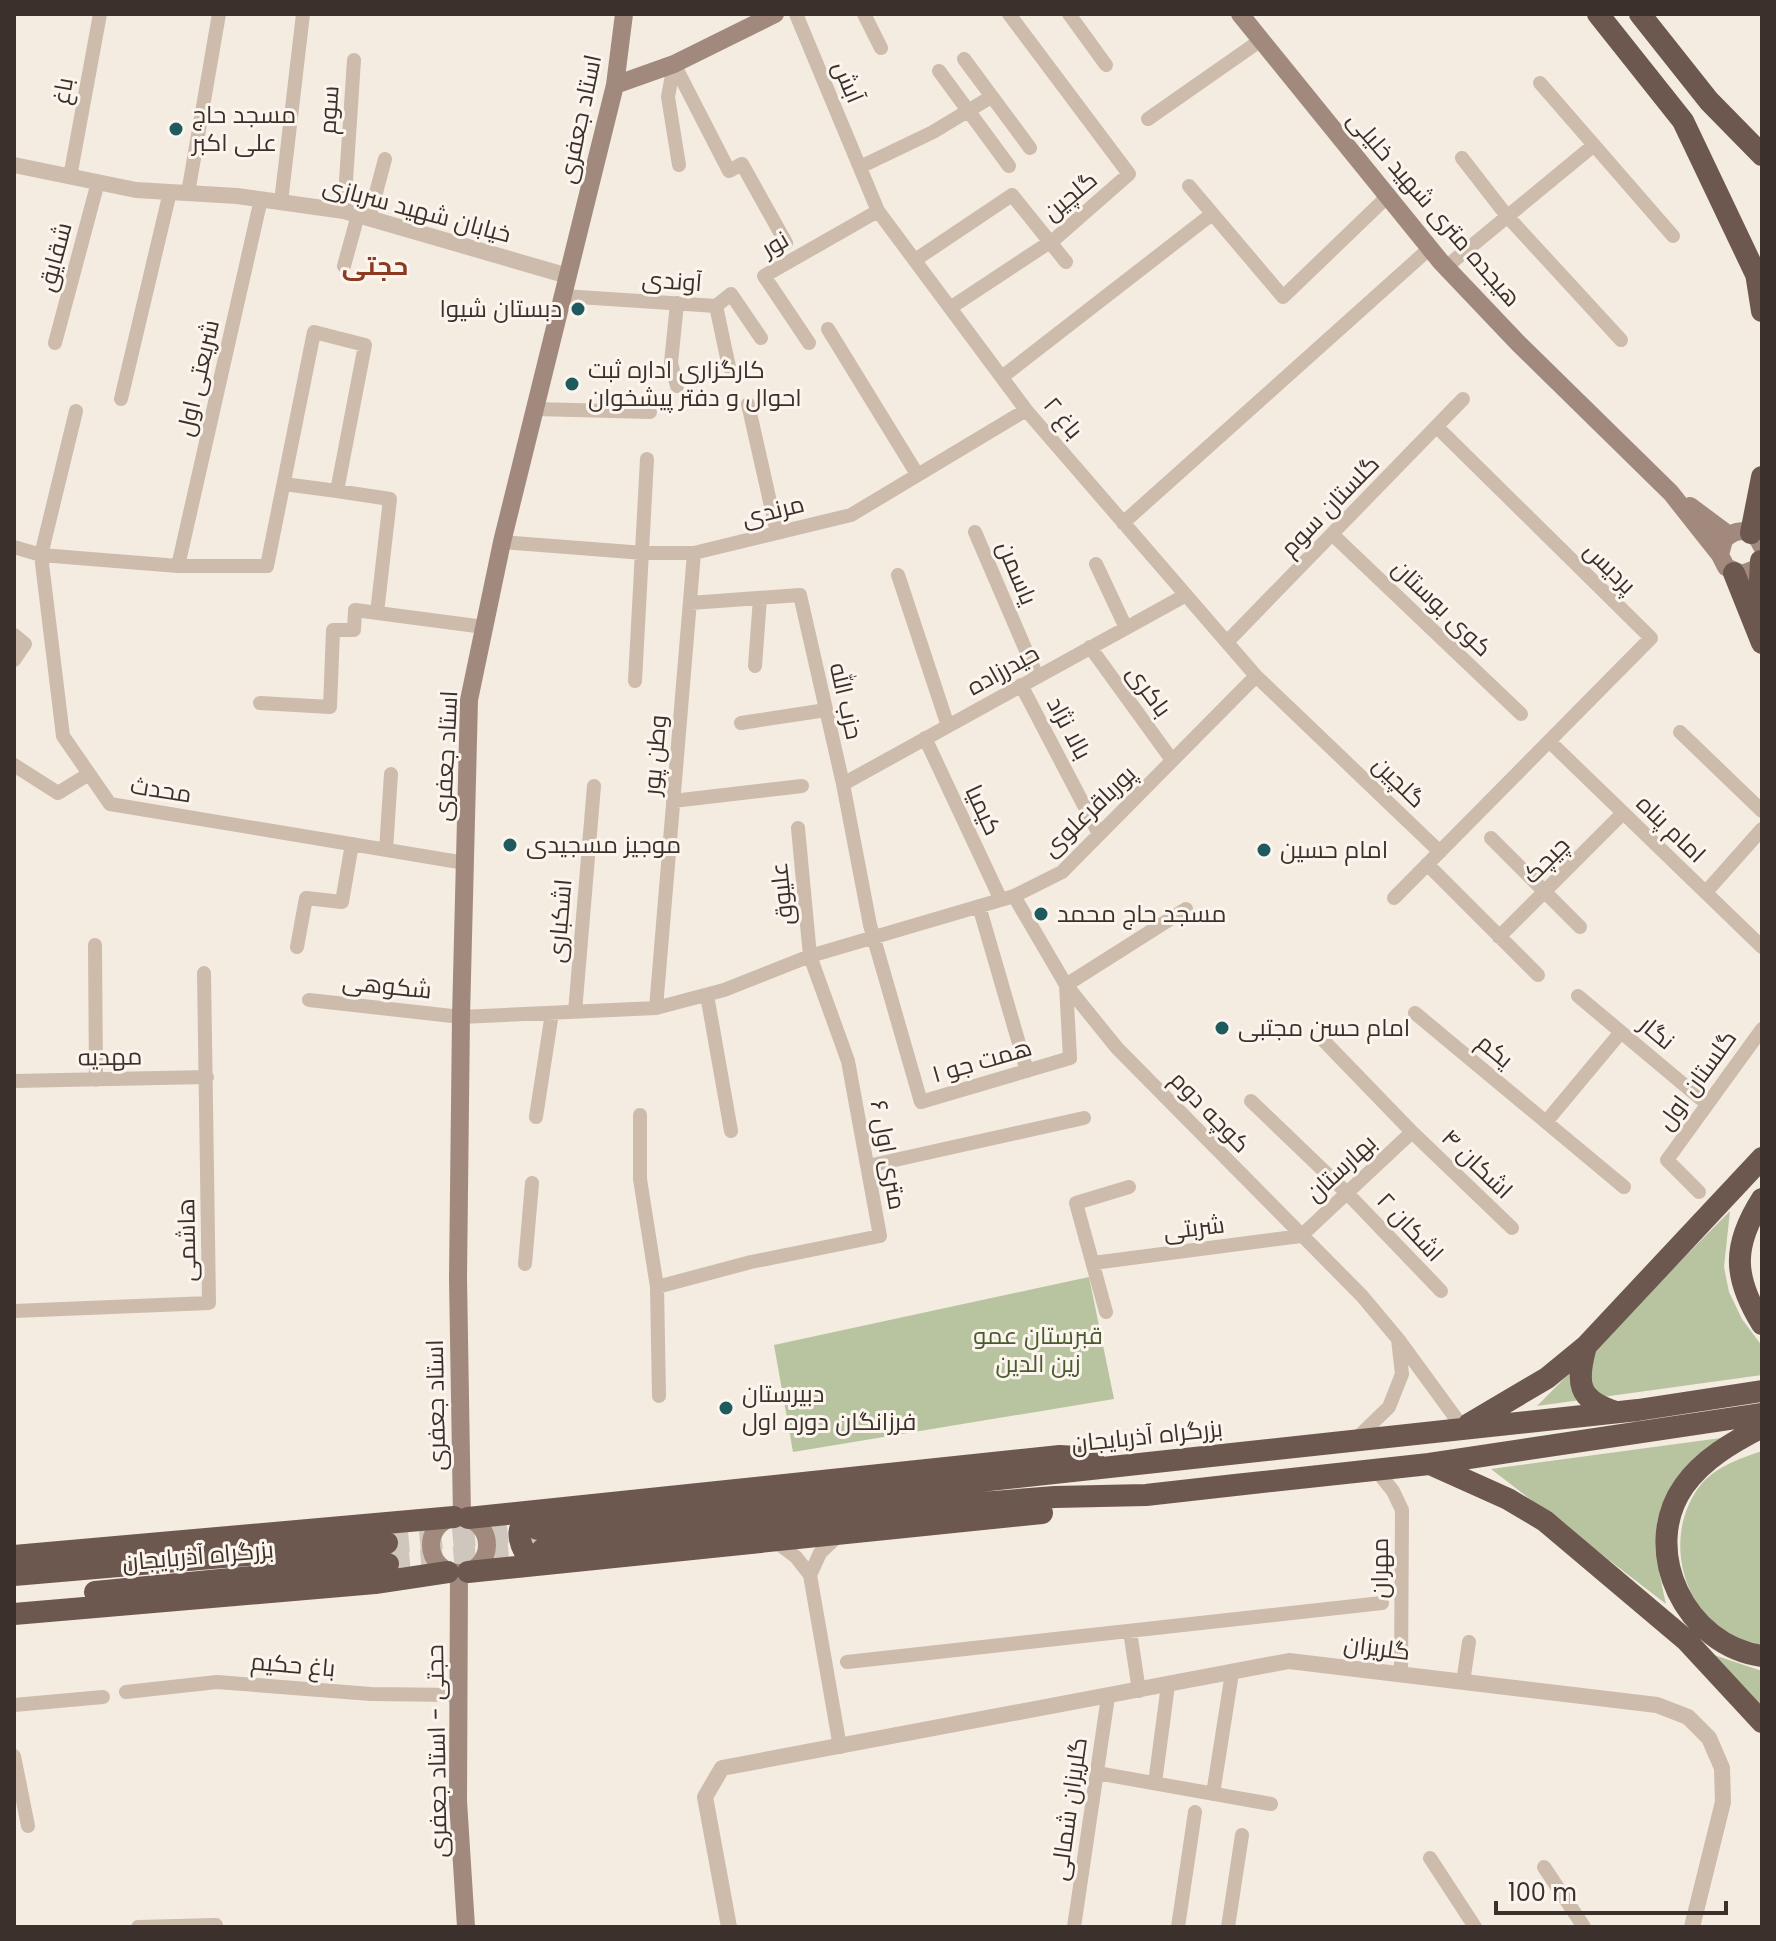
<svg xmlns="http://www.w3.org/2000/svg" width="1776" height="1941" viewBox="0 0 1776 1941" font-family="Poppins,Cairo,sans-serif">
<rect width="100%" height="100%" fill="#f4ebe1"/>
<path fill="#b8c4a0" d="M 1730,1211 L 1724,1267 L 1729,1292 L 1742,1319 L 1762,1346 L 1762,1375 L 1537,1406 Z
M 1089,1277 L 1114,1399 L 793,1452 L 774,1345 Z
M 1721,1438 C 1653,1494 1646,1518 1666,1604 L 1491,1469 Z
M 1762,1451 L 1762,1645 C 1689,1636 1657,1544 1699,1487 C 1714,1467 1739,1459 1762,1451 Z
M 1714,1655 L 1762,1671 L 1762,1709 Z"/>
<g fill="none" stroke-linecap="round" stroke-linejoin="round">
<path stroke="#cfc6bd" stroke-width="22" stroke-dasharray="22 11" stroke-linecap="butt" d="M 387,1543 L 535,1530
M 388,1564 L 542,1550"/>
<path stroke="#cdbbac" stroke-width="14" d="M 796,14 L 878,211 L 1026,410 L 1256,676 L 1440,852
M 864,14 L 881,48
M 1069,14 L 1106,65
M 964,59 L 1030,148
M 674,64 L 729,171 L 742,164 L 786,243
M 674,64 L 668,97 L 679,165
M 939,71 L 1009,166
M 1540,83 L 1673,236
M 1148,119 L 1261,40
M 1462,158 L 1507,216 L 1621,340
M 860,167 L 933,132 L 991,97
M 70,177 L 100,14
M 1189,186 L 1283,297 L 1388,196
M 188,193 L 219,14
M 281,202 L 303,14
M 344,211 L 354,60
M 369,219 L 385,159
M 915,260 L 1012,195 L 1066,262
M 344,266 L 358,215
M 1446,267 L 1594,145
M 563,296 L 716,306 L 729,367
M 716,306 L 731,294 L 761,338
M 950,308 L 1056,238 L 1129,174 L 1009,14
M 828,329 L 917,474
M 55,343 L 98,182
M 809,343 L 764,276 L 878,211
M 1002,377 L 1212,214
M 677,386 L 671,363 L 677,303
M 121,399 L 170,192
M 748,404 L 777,533
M 535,409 L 650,412
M 76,411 L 41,555 L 63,736 L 110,804 L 465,863
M 284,484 L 337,491
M 1123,523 L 1430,248
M 975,532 L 1037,676
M 1333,535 L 1521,714
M 502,542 L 644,553 L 694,553 L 851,515 L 1026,410
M 14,547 L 41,555 L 178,566 L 267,566 L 314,332 L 365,345 L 337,491 L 390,499 L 377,613
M 1096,564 L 1126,628
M 178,566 L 261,199
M 898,575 L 948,726
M 690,603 L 800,595 L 843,784 L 870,925 L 921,1102 L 1070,1058 L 1066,985 L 1186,909
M 14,635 L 25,644 L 14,660
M 1227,642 L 1463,399
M 1090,647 L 1172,760
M 755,666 L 760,598
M 635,681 L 647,459
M 1021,685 L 1099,834
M 260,703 L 330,707 L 333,630 L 354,630 L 355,610 L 484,627
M 741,723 L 826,710
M 1680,732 L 1762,811
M 925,738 L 1001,900
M 1550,742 L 1762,947
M 14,765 L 58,793 L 89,774
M 843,784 L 1186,595
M 673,801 L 802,786
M 1491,838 L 1580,927
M 386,850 L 391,774
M 1427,864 L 1538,975
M 1706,892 L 1762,829
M 1014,896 L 1066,985 L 1117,1048 L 1362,1296 L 1398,1339
M 1394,898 L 1651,638 L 1437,427
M 979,906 L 1027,1071
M 1499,937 L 1623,813
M 95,945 L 96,1080
M 297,947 L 306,898 L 342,902 L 352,844
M 707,995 L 731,1131
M 1578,996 L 1707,1104
M 309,1000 L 461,1017 L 656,1008 L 724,990 L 810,956 L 1014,896 L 1062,872 L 1256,676
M 656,1008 L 694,553
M 575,1012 L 594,786
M 1415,1013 L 1624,1187
M 1324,1041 L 1412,1132 L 1512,1228
M 14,1081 L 207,1077
M 1251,1101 L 1347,1193 L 1441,1291
M 640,1115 L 640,1179 L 657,1287 L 659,1396
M 536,1117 L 552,1013
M 1546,1122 L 1621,1032
M 868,1166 L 1084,1118
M 1699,1192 L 1667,1160 L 1762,1029
M 1093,1263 L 1301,1236 L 1412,1132
M 525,1264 L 532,1183
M 657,1287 L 751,1262 L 880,1236 L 848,1061 L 810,956 L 798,828
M 14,1311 L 209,1303 L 204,973
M 1106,1312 L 1076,1203 L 1129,1187
M 1356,1439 L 1389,1407 L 1402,1374 L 1398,1339 L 1463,1428
M 1376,1470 L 1393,1491 L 1402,1510 L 1401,1674
M 776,1542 L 796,1557 L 810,1575 L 820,1553 L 839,1535
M 810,1575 L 840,1747
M 1130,1631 L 1139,1691
M 847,1662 L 1382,1603
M 1463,1682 L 1469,1642
M 126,1692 L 217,1682 L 371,1694 L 458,1695
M 14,1705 L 103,1697
M 14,1756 L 28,1826
M 1097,1773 L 1271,1804
M 1155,1783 L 1168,1685
M 1213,1794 L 1232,1673
M 1430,1858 L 1475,1927
M 1544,1867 L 1584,1927
M 138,1927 L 216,1925
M 1074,1927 L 1108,1697
M 1178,1927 L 1195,1812
M 1228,1927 L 1242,1835"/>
<path stroke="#cdbbac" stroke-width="16" d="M 14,165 L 136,190 L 237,196 L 344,211 L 568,276
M 729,1927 L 705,1797 L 722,1768 L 1289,1661 L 1657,1705 L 1688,1717 L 1709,1738 L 1722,1768 L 1723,1802 L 1692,1927"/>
<path stroke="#a18a7d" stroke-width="18" d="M 1240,14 L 1441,262 L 1518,343 L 1671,493 L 1720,555
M 615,85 L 674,64 L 775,14
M 1690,506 L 1729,535
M 1762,547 C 1755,529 1737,526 1724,540 L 1720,555 L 1726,567 L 1742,574 L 1757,568 L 1762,557
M431 1545a28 28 0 1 1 56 0a28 28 0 1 1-56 0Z
M 462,1517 L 458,1278 L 461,1017 L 469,700 L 502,542 L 615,85 L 624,14
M 459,1573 L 458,1801 L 466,1927"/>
<path stroke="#6c584f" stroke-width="22" d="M 1598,14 L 1683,121 L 1762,287
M 1640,14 L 1709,101 L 1762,155
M 1756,273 L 1762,311
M 1751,533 L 1762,477
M 1734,573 L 1762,643
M 1758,622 L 1761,561
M 1762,1199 C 1732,1246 1733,1277 1762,1324
M 1586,1346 C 1576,1383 1577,1400 1616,1412
M 1469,1424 L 1547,1378 L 1586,1346 L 1762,1158
M 1762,1427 C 1733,1442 1703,1459 1684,1486 C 1639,1550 1686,1646 1762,1656
M 1430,1464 L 1508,1499 L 1545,1521 L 1686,1640 L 1762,1722
M 537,1511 C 514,1524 516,1539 529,1559 L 546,1564
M 468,1518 L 1060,1456 L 1093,1458
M 537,1529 L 1638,1410 L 1762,1391
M 542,1550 L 906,1509 L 1055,1497 L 1146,1495 L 1235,1485 L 1429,1464 L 1762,1414
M 14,1556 L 454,1517
M 468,1572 L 1042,1513
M 14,1575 L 387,1543
M 95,1592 L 388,1564
M 14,1614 L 375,1583 L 448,1572"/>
</g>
<g fill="#1f5a5e" stroke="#fbf5ee" stroke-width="3">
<circle cx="176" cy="129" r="8"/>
<circle cx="578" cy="309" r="8"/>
<circle cx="572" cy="384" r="8"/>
<circle cx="510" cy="845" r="8"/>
<circle cx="1264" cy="850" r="8"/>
<circle cx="1041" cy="914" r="8"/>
<circle cx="1222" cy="1028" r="8"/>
<circle cx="726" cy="1408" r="8"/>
</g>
<g text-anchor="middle" stroke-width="6" stroke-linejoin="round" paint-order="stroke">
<g font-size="24" fill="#3b302b" stroke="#fbf5ee">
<text transform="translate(848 82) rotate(67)" y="8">آبش</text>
<text transform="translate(63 91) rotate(-80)" y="8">باغ</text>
<text transform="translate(329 110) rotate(-86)" y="8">سوم</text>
<text transform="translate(580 119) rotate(-78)" y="8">استاد جعفری</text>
<text transform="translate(1070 196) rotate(-40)" y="8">گلچین</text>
<text transform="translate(1434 209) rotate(49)" y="8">هیجده متری شهید خلیلی</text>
<text transform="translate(417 210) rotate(15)" y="8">خیابان شهید سربازی</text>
<text transform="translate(775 244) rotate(-30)" y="8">نور</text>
<text transform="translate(55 257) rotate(-75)" y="8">شقایق</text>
<text transform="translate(672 281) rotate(4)" y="8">آوندی</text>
<text transform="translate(198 378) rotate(-77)" y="8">شریعتی اول</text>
<text transform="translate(1063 418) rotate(50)" y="8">باغ ۲</text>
<text transform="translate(1330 506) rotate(-46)" y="8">گلستان سوم</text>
<text transform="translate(773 511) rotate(-14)" y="8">مرندی</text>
<text transform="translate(1610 568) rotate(45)" y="8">پردیس</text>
<text transform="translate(1017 573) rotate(67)" y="8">یاسمن</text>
<text transform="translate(1442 608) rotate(44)" y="8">کوی بوستان</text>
<text transform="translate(1003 670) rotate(-29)" y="8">حیدرزاده</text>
<text transform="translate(1149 691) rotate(54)" y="8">باکری</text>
<text transform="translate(846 701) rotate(77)" y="8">حزب الله</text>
<text transform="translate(1069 728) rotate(62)" y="8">بالا نژاد</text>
<text transform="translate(655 755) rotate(-85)" y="8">وطن پور</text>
<text transform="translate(446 756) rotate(-87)" y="8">استاد جعفری</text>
<text transform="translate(1399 782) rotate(44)" y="8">گلچین</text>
<text transform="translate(161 790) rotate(9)" y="8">محدث</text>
<text transform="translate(983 810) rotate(65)" y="8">کیمیا</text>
<text transform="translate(1089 811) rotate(-44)" y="8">پورباقرعلوی</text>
<text transform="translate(1671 829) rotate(44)" y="8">امام پناه</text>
<text transform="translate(1546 860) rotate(-45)" y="8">چیچک</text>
<text transform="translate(782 894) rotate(-96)" y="8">علیوق</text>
<text transform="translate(560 921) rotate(-85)" y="8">اشکباری</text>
<text transform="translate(387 986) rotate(6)" y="8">شکوهی</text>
<text transform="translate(1657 1033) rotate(40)" y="8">نگار</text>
<text transform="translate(1495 1051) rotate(40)" y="8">یکم</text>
<text transform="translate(110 1057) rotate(-1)" y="8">مهدیه</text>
<text transform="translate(982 1061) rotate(-16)" y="8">همت جو ۱</text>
<text transform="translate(1697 1080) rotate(-54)" y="8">گلستان اول</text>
<text transform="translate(1210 1112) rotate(46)" y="8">کوچه دوم</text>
<text transform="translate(888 1155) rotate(80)" y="8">۶ متری اول</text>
<text transform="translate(1477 1164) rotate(44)" y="8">اشکان ۴</text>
<text transform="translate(1341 1168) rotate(-43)" y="8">بهارستان</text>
<text transform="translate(1410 1227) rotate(47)" y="8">اشکان ۲</text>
<text transform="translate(1194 1228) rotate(-7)" y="8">شربتی</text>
<text transform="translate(187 1240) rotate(-91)" y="8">هاشمی</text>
<text transform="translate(436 1405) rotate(-91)" y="8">استاد جعفری</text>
<text transform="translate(1147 1436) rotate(-6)" y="8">بزرگراه آذربایجان</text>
<text transform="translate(198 1556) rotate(-5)" y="8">بزرگراه آذربایجان</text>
<text transform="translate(1380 1568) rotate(-90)" y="8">مهران</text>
<text transform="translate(1377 1648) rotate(7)" y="8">گلریزان</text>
<text transform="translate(293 1665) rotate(5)" y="8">باغ حکیم</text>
<text transform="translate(437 1751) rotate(-91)" y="8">حجتی - استاد جعفری</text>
<text transform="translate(1069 1809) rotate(-82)" y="8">گلریزان شمالی</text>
</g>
<g font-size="24" fill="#3b302b" stroke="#fbf5ee" text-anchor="start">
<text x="192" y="123">مسجد حاج<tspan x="192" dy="28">علی اکبر</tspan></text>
<text x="562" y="317" text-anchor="end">دبستان شیوا</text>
<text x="588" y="378">کارگزاری اداره ثبت<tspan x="588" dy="28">احوال و دفتر پیشخوان</tspan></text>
<text x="526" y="853">موجیز مسجیدی</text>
<text x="1280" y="858">امام حسین</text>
<text x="1057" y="922">مسجد حاج محمد</text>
<text x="1238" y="1036">امام حسن مجتبی</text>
<text x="742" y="1402">دبیرستان<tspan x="742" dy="28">فرزانگان دوره اول</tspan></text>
</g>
<g font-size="24" fill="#4a5a2e" stroke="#fbf5ee">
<text x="1038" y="1344">قبرستان عمو<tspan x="1038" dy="28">زین الدین</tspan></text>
</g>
<g font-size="26" font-weight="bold" fill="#8c3b22" stroke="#fbf5ee">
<text x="375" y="275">حجتی</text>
</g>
</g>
<rect width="1776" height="1941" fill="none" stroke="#3b302b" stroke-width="32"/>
<path d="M1496 1901v12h230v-12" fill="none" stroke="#3b302b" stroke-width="4"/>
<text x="1508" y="1901" font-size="24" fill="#3b302b" stroke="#fbf5ee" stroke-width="6" paint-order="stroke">100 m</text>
</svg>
